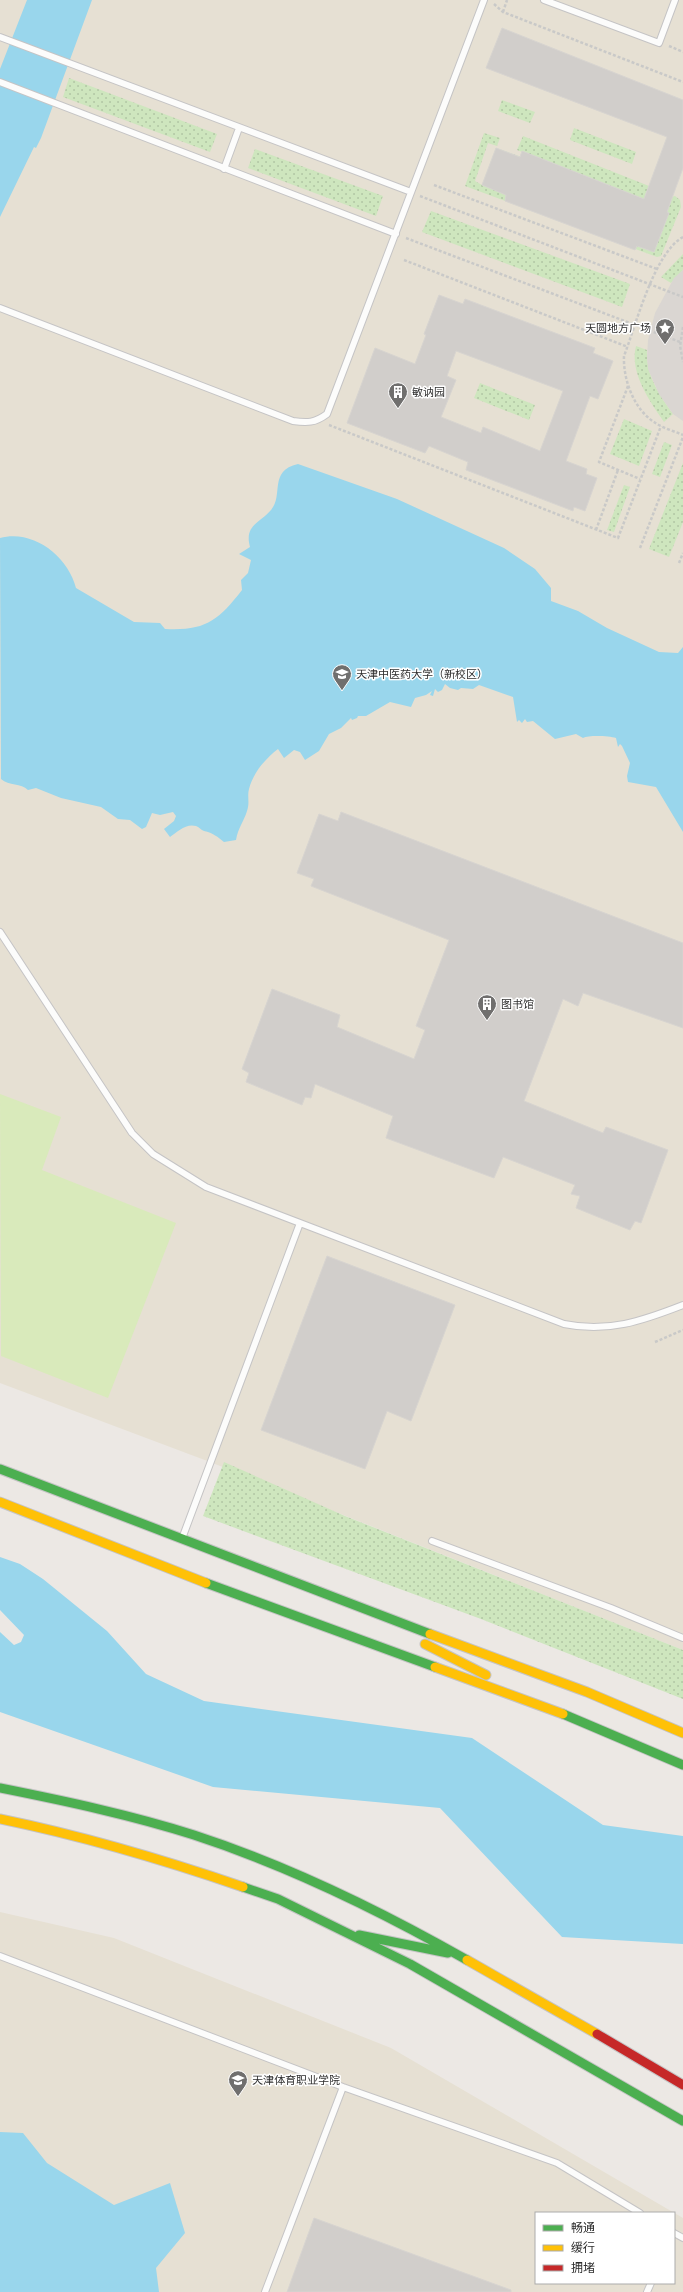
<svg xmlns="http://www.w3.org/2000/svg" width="683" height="2292" viewBox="0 0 683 2292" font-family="Overpass,'Noto Sans SC',sans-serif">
<defs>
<pattern id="grass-dots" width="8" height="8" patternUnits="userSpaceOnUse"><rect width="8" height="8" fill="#cee6be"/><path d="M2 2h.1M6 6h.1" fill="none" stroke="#b1c6a4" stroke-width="1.8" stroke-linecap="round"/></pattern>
</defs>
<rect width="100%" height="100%" fill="#ece8e4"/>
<path fill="#e6e0d3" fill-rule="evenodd" d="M 0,0 L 683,0 L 683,1650 L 210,1462 L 0,1383 Z
M 0,1912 L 114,1938 L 391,2048 L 683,2218 L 683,2292 L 0,2292 ZM 536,2213 L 674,2213 L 674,2283 L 536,2283 Z"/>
<path fill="url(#grass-dots)" d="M 69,78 L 217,134 L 210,152 L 63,97 Z
M 502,100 L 535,112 L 530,123 L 498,111 Z
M 574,128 L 636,152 L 632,164 L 570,140 Z
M 484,133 L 500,138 L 497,146 L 488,143 L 475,181 L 482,185 L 496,148 L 635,196 L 517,150 L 523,136 L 649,186 L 645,195 L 653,198 L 652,202 L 675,196 L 680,200 L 681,207 L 661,256 L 657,257 L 465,186 Z
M 255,149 L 383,196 L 376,216 L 248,168 Z
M 431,211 L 630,284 L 622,307 L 422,232 Z
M 683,254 L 683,270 L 671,283 L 661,277 Z
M 636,346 L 647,350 C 646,376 659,394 673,414 L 664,422 C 650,402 629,372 636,346 Z
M 480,383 L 535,405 L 529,420 L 474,398 Z
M 624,419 L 652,431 L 639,466 L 610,454 Z
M 664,442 L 672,445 L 660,477 L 652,474 Z
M 683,463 L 683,522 L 669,557 L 649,549 Z
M 624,485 L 630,487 L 614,532 L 607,530 Z
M 224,1462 L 345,1516 L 683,1650 L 683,1699 L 481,1619 L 203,1516 Z"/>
<path fill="#d9eabb" d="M 0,1094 L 61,1117 L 42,1170 L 176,1223 L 108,1398 L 1,1356 Z"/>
<path fill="#dad6d2" d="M 683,270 L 683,421 L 673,414 L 659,394 L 648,369 L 647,357 L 648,340 L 655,313 L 674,278 Z"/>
<path fill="#99d6ec" d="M 27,0 L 92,0 L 41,138 L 36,148 L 34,147 L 0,217 L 0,69 Z
M 298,464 L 397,499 L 504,548 L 535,569 L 551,588 L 551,601 L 578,611 L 607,628 L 659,652 L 678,653 L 683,647 L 683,832 L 656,787 L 628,782 L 627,776 L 630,763 L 622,746 L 620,744 L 618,747 L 616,738 C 609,736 589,735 583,738 L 576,734 L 555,739 L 533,721 L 527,722 L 525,719 L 522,723 L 519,720 L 517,722 L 513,697 L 479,685 L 473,689 L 461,688 L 458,690 L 450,688 L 445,684 L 442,690 L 438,692 L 435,689 L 433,696 L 430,695 L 432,691 L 426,695 L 415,698 L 411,707 L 390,702 L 366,716 L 358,716 L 357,718 L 352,720 L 351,718 L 341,728 L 329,734 L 319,751 L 305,760 L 300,752 L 294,750 L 284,758 L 278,749 C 265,759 253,773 249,789 C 247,796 250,803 247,811 C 244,821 238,828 236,840 L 224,842 C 218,837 213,833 204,831 C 201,830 199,827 196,826 C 186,823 177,832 170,837 L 164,829 L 174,821 L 176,816 L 173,812 L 160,815 L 152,813 L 146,827 L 142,829 L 130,820 L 118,819 L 101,807 L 61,798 L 36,788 L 28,790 C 21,783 9,786 1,779 L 0,538 C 33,529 68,556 76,588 L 134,622 L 160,623 L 165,629 C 205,631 218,621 242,590 L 241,580 L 248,573 L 251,560 L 239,554 L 250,547 C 244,525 260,523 271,510 C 284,495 268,471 298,464 Z
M 0,1557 L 20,1564 L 43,1579 L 107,1631 L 146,1674 L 204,1701 L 472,1738 L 603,1825 L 683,1836 L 683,1944 L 562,1937 L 440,1808 L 213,1787 L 0,1712 L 0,1632 L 14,1645 L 21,1642 L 24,1635 L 0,1610 Z
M 0,2132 L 23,2133 L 47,2163 L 114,2205 L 170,2183 L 185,2233 L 156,2268 L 159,2292 L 0,2292 Z"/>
<path fill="#d1cecb" stroke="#d7d4d0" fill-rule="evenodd" d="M 502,28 L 683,100 L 683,168 L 667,212 L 669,213 L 654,252 L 637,246 L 635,250 L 505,201 L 506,195 L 482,185 L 496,148 L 520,157 L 522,151 L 644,199 L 667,137 L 486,68 Z
M 439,295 L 463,304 L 465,299 L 595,348 L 593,353 L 613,361 L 598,399 L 590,396 L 566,461 L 587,469 L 586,474 L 597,478 L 585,511 L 574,507 L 573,511 L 466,470 L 468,462 L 429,446 L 425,453 L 347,423 L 375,348 L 415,364 L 426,335 L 424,334 ZM 456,351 L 563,391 L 540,451 L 483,427 L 481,433 L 441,417 L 456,380 L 447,376 Z
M 341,812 L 683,943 L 683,1028 L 583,993 L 578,1006 L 563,999 L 524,1101 L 603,1133 L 606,1127 L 668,1150 L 641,1223 L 635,1221 L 630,1230 L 576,1208 L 580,1196 L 571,1194 L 575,1185 L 503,1157 L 494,1178 L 386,1138 L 393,1116 L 315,1084 L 311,1098 L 305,1097 L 302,1105 L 246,1082 L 249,1073 L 242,1069 L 272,989 L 340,1015 L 337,1027 L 414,1059 L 425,1030 L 416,1026 L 449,940 L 311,886 L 314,879 L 297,873 L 319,814 L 338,821 Z
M 327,1256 L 455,1305 L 411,1421 L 387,1411 L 365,1469 L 261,1430 Z
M 314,2218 L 511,2290 L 511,2292 L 287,2292 Z"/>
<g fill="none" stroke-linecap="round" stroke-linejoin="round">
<g stroke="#c5c4c5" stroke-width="8">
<path id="lane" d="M 544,0 L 659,43 L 675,0
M 0,37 L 411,192
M 0,82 L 396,234
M 224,169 L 239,128
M 0,308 L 293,421 C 307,423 315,423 327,414 L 484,0
M 0,932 L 132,1133 L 153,1154 L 206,1187 L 564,1324 C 608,1333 642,1321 683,1305
M 183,1536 L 300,1223
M 432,1541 L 611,1608 L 683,1638
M 0,1956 L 343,2087 L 557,2163 L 640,2213
M 674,2233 L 683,2238
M 265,2292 L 343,2087
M 647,2292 L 651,2283"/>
</g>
<g stroke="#c5c4c5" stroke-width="11">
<path id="fast" d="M 0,1469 L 430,1634
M 206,1583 L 435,1667
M 563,1714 L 683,1765
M 0,1788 C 65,1801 131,1815 194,1835 C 289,1866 381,1911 467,1960
M 243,1887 L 278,1899 L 410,1964 L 683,2121
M 359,1935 L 448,1953"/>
</g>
<g stroke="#c5c4c5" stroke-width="11">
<path id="slow" d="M 0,1502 L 206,1583
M 430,1634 L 587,1692 L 683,1733
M 425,1644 L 486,1675
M 435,1667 L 563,1714
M 0,1819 C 83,1836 164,1860 243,1887
M 467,1960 L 597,2034"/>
</g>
<g stroke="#c5c4c5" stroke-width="11">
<path id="jam" d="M 597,2034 L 683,2085"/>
</g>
<path stroke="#c9c9c8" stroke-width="2.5" stroke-dasharray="3 2" stroke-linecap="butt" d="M 494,4 L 503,12 L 683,82
M 503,12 L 507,0
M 669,46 L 683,52
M 434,185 L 657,269
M 420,196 L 683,297
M 683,237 C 654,253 636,325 624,356 C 623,380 634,409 654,422 C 662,428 674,431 683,435
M 406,238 L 680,342
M 404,260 L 628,347
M 683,327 L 680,346 L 683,362
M 628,386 L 599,462 L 640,479
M 329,425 L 618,538 L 661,426
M 596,530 L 618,470
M 640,548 L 683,437
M 679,563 L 683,553
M 655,1342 L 683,1330"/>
<use href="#lane" stroke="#fcfcfb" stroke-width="6"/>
<use href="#fast" stroke="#4caf50" stroke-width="9"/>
<use href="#slow" stroke="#ffc107" stroke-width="9"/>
<use href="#jam" stroke="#c62828" stroke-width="9"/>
</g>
<defs>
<g id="sight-pin" transform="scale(1)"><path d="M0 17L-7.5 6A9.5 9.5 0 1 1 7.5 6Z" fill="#706f6e" stroke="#fff"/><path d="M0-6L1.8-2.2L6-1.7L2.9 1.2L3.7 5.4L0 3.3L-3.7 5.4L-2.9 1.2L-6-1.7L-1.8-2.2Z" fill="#fff"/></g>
<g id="building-pin" transform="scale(1)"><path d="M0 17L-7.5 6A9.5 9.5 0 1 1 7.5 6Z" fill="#706f6e" stroke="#fff"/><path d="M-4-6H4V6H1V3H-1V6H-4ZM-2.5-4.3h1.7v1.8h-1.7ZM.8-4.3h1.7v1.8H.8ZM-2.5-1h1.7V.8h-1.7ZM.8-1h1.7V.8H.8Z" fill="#fff"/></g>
<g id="university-pin" transform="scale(1)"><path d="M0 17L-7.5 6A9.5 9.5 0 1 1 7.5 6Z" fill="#706f6e" stroke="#fff"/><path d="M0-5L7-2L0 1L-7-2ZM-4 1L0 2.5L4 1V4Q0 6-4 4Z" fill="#fff"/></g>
</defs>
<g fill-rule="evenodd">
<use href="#sight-pin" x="665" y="328"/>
<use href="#building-pin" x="398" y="392"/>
<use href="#university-pin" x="342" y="674"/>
<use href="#building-pin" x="487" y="1004"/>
<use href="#university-pin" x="238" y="2080"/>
</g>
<g text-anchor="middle" stroke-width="3" stroke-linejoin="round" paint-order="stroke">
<g font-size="11" fill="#2e2e2e" stroke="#fff" text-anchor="start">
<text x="651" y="332" text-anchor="end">天圆地方广场</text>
<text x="412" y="396">敏讷园</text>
<text x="356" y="678">天津中医药大学（新校区）</text>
<text x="501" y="1008">图书馆</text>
<text x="252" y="2084">天津体育职业学院</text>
</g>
</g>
<rect x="535" y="2212" width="140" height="72" fill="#ffffff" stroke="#ababab"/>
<rect x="543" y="2225" width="20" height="6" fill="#4caf50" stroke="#ababab"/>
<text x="571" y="2232" font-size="12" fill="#2e2e2e">畅通</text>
<rect x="543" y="2245" width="20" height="6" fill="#ffc107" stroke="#ababab"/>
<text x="571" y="2252" font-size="12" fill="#2e2e2e">缓行</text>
<rect x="543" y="2265" width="20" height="6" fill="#c62828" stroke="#ababab"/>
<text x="571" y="2272" font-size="12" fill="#2e2e2e">拥堵</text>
</svg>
